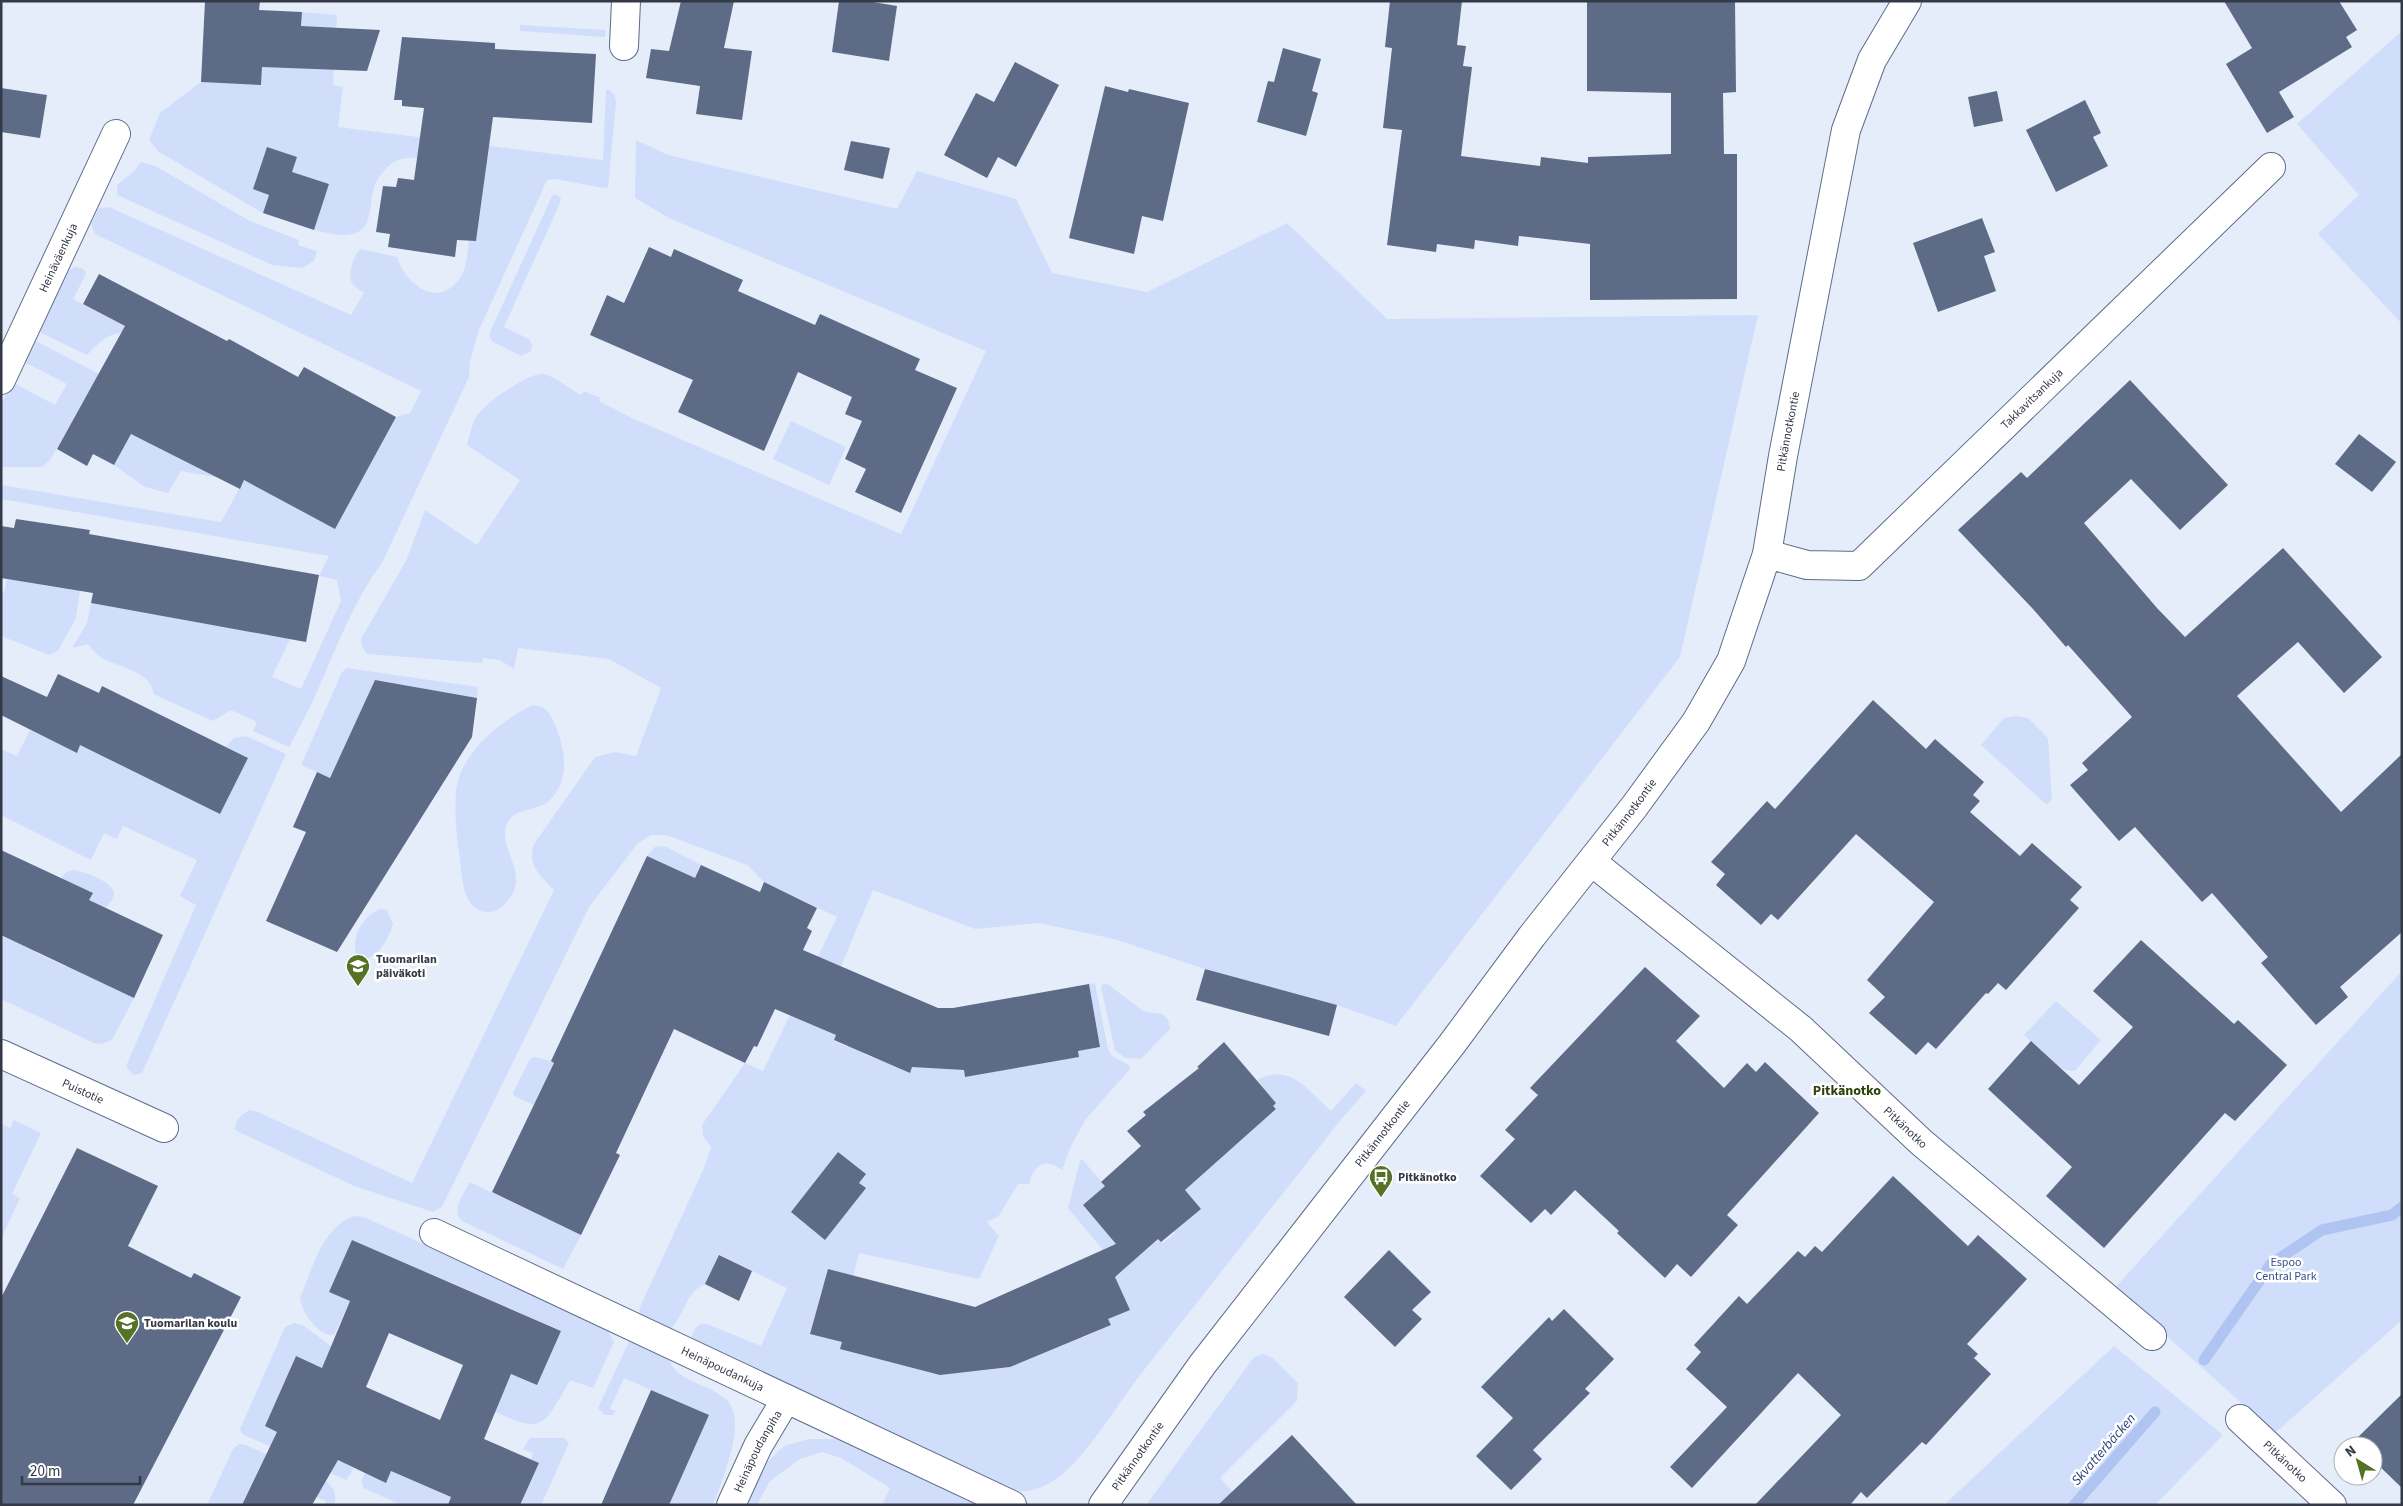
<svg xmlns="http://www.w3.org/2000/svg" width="2403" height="1506" viewBox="0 0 2403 1506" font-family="'Source Sans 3',sans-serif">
<rect width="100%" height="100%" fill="#e6edfa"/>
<path fill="#d0defb" d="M 302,12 L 337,15 L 333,85 L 343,87 L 338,127 L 603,160 L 606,90 L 610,90 L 615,96 L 616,103 L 608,187 L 603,188 L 556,179 L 547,180 L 478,332 L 470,362 L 469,377 L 382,563 C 352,603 336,650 315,696 C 307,713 298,730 289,747 L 253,731 L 257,722 L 231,710 L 213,721 L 153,694 C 154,674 121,667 106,660 C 99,657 93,651 88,644 L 72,648 L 87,623 L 91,603 L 290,639 L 272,677 L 301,689 L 341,601 L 337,580 L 319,576 L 329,556 L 1,499 L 1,485 L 221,522 L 250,469 L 225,456 L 215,477 L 181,471 L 168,493 L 145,487 L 114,465 L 135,427 L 363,478 L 396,417 L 410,413 L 421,391 L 95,234 L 91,224 L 99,208 L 109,207 L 351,315 L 364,293 C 359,290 353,286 351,281 C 348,272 354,254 361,249 L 397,257 C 405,284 438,310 460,278 C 467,268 467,253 469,240 L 476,241 L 486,167 C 466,164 415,153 398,160 C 389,164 378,176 375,185 C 367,206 377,236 341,235 C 332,234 323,232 314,230 L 329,184 L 292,172 L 267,148 L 253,189 L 269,195 L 263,213 L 159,152 L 149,140 L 160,113 L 201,82 L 261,85 L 262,67 L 299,68 Z
M 520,25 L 605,30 L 605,37 L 520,31 Z
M 2402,31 L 2402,324 L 2318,234 L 2359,195 L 2297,124 Z
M 636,140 L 668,155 L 897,209 L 917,171 L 1016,199 L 1052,273 L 1147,292 L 1287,223 L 1387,319 L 1758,315 L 1680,657 L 1396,1026 L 1337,1005 L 1205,969 L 1114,939 L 1039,923 L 975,929 L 873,890 L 816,1026 L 836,1035 L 834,1041 L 848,1047 L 851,1041 L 867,1048 L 864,1054 L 879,1060 L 882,1054 L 912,1067 L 964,1070 L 965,1077 L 1079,1056 L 1078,1051 L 1100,1047 L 1089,984 L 1095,983 L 1108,1049 L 1112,1056 L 1129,1065 L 1130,1069 L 1086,1119 L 1071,1146 L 1062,1170 C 1046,1157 1033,1165 1029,1184 L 1018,1184 L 998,1217 L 987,1222 L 999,1236 L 979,1279 L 859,1253 L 849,1293 L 823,1286 L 810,1333 L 953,1373 L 1005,1368 L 1022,1362 L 1050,1350 L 1078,1331 L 1082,1338 L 1111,1325 L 1108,1319 L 1129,1309 L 1103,1250 L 1068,1208 L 1080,1161 L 1082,1159 L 1105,1186 L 1083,1206 L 1132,1262 L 1158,1239 L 1163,1243 L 1175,1233 L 1171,1228 L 1201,1209 L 1181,1185 L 1243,1139 L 1241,1135 L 1276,1109 L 1273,1106 L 1276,1103 L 1257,1080 C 1290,1062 1308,1091 1331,1111 L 1356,1083 L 1366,1091 L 1339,1122 C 1274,1205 1209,1287 1144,1370 C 1118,1403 1094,1446 1063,1474 C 1051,1484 1033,1493 1018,1491 L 785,1389 L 691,1342 C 693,1331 695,1323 707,1324 L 761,1346 L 787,1288 L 720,1255 L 705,1284 C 684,1293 685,1317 669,1330 L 639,1316 L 640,1307 L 704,1168 L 711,1147 L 703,1136 L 702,1125 L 745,1063 L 763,1071 L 837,917 L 764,882 L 747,865 L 666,835 L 651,835 L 638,843 L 589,907 L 442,1207 L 433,1212 L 354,1186 L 235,1130 C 235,1119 240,1116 249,1110 L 258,1112 L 412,1183 L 554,890 C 540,874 527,867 534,844 L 595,757 L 615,752 L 636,756 L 661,688 L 609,659 L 518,648 L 514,669 L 500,660 L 483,658 L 482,663 L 367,654 L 362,647 L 361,639 L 406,561 L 425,510 L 477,545 L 520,480 L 467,445 C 470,434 472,422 479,413 C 487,402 531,371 544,374 C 556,377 570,389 581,395 L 584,391 L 600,398 L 599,401 L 634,419 L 901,534 L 986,351 L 671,219 L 635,198 Z
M 141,162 L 157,167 L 250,221 L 299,240 L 298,245 L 317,251 L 314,261 L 302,268 L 272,265 L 117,195 L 117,185 L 133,172 Z
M 555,194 L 561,198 L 560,203 L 504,327 L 529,339 L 532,344 L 531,351 L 521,356 L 493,342 L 489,337 L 491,330 L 552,196 Z
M 76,267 L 84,269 L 86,274 L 73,299 L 136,332 C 109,332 105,337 87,355 L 37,331 C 45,313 57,272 76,267 Z
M 32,339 L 99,374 L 50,460 L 42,467 L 1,467 L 1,405 L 12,382 L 55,405 L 67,384 L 22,361 Z
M 791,421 L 846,447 L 829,485 L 773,459 Z
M 7,579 L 80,591 L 76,618 L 58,651 L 49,655 L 1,636 L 1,593 L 4,593 Z
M 347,668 L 478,687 L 477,698 L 375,680 L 331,778 L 301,765 L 342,672 Z
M 533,705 C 536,706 541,706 544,708 C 550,712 553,720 556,727 C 565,751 570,776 552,798 C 541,811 517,808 509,820 C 493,846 531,870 509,899 C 505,904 501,909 495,911 C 488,913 479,912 474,907 C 462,896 462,875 460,860 C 457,839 454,814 456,792 C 459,754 501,720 533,705 Z
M 2016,716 L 2028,718 L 2048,738 L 2052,799 L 2047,805 L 1981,745 L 2004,718 Z
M 30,730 L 77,752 L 80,745 L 220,814 L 248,758 L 226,747 L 234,738 L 246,736 L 286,754 L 142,1073 L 133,1075 L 126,1066 L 196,905 L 180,896 L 197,860 L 123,826 L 117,839 L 104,833 L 91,860 L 1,815 L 1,749 L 17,756 Z
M 656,846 L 666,847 L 701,865 L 695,878 L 647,856 Z
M 73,870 C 83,871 114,882 114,893 C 114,899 109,904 106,908 L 60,886 C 61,877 63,872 73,870 Z
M 380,909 L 387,910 L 393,924 C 387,942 381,953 363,961 L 357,958 C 350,938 362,917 380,909 Z
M 1,932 L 40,945 L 37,953 L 66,967 L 70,958 L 94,978 L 134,998 L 112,1040 L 101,1044 L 94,1043 L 1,999 Z
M 2402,971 L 2402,1320 L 2275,1433 L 2114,1289 Z
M 1103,984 L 1109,985 L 1143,1011 L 1162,1014 L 1168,1019 L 1170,1029 L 1141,1059 L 1126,1058 L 1115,1051 L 1101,987 Z
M 2056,1001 L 2101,1040 L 2075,1071 C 2056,1072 2037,1047 2024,1035 Z
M 535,1057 L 551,1061 L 609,1089 L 615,1142 L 514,1096 L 513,1093 L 530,1059 Z
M 14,1120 L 41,1133 L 12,1194 L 20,1198 L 1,1239 L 1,1124 L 10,1128 Z
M 470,1182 L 581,1235 L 563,1269 L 462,1221 C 450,1210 464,1194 470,1182 Z
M 354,1216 L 364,1217 L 598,1323 L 608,1331 L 614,1342 L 593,1388 L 570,1380 C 543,1428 543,1435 490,1409 L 500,1388 L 505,1390 L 511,1374 L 537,1385 L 560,1330 L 352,1240 L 329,1292 L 350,1301 L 334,1335 C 317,1336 302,1312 300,1298 C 312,1270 322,1227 354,1216 Z
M 295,1323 L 304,1326 L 339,1352 L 330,1371 L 295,1357 L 265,1426 L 288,1437 L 351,1453 L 346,1464 L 354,1468 L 346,1480 L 242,1434 L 240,1429 L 285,1327 Z
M 634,1331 L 668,1347 C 669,1351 668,1359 670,1362 C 679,1383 718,1386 730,1404 C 745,1428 722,1481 713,1505 L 669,1505 L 708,1415 L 624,1378 L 610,1409 L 616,1411 L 613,1415 L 604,1415 L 598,1408 Z
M 2114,1346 L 2223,1435 L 2155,1505 L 1944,1505 Z
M 1263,1354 L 1274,1359 L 1298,1383 L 1297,1401 L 1220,1478 L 1243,1504 L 1258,1505 L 1146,1505 L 1254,1357 Z
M 530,1438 L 564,1438 L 569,1443 L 541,1505 L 520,1504 L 539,1463 L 531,1459 L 533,1453 L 523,1449 Z
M 809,1439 L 836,1439 L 975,1500 L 975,1505 L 882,1505 L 890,1488 L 841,1458 L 822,1452 L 800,1459 L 770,1481 L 757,1505 L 744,1505 L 763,1466 L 784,1446 Z
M 239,1444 L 246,1445 L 328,1483 C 335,1490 337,1495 334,1505 L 325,1505 L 326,1501 L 316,1497 L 319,1491 L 262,1463 L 242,1505 L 207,1505 L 233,1449 Z
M 391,1471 L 451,1497 L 448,1505 L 401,1505 L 364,1488 C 360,1482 362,1479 365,1473 Z"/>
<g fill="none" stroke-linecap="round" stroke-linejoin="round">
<path stroke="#afc4f0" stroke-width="11" d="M 2204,1360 L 2271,1264 L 2322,1230 L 2392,1215 L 2402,1207
M 2074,1505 L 2155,1412"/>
</g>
<path fill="#5d6b87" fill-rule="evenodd" d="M 205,1 L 260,1 L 259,10 L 302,12 L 301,26 L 380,30 L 367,71 L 262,67 L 261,85 L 201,82 Z
M 681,1 L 734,1 L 724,48 L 752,51 L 742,120 L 696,114 L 700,86 L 646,78 L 651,49 L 669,51 Z
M 839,1 L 867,1 L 897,6 L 889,61 L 832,52 Z
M 1390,1 L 1462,1 L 1457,45 L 1466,46 L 1463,66 L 1472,67 L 1461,156 L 1540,166 L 1541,157 L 1588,163 L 1588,157 L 1671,154 L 1671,93 L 1587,91 L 1587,1 L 1735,1 L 1736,92 L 1723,93 L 1724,154 L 1737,154 L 1737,299 L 1590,300 L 1590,244 L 1519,236 L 1518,246 L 1475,240 L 1474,249 L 1437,244 L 1436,252 L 1387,245 L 1402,130 L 1383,128 L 1392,48 L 1385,47 Z
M 2224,1 L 2339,1 L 2357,30 L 2346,37 L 2352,47 L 2279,92 L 2294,117 L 2267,133 L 2226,64 L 2252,48 Z
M 402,37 L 495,43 L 495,49 L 596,54 L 592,123 L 493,117 L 476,241 L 457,240 L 455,257 L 388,247 L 390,234 L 376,232 L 383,186 L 396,187 L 398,178 L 414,180 L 424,108 L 402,106 L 402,100 L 394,100 Z
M 1283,48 L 1321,59 L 1312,91 L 1318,93 L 1306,136 L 1257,122 L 1268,81 L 1274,82 Z
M 1015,62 L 1059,85 L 1016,167 L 998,157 L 987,178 L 944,155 L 976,93 L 994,102 Z
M 1105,86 L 1128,92 L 1129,89 L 1189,103 L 1163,221 L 1142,216 L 1134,254 L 1069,238 Z
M 1,88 L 47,95 L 40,138 L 1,132 Z
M 1997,91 L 2003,121 L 1974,127 L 1968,97 Z
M 2085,100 L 2101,133 L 2093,137 L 2108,166 L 2056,192 L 2026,130 Z
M 851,141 L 890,148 L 883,179 L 844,170 Z
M 267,147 L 297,157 L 292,172 L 329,184 L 314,230 L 263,213 L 269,195 L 253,189 Z
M 1982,218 L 1995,252 L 1984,256 L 1996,291 L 1938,312 L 1913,243 Z
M 649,247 L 671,257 L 674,249 L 743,280 L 738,291 L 815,325 L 820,314 L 920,359 L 915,370 L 957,388 L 901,513 L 855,492 L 866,469 L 845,459 L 862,421 L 845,414 L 852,397 L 798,372 L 764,451 L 678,412 L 693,380 L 590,335 L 607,295 L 624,303 Z
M 99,274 L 227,341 L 229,339 L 298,377 L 304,367 L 396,417 L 335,529 L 244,480 L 240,489 L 131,434 L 114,465 L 93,454 L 87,466 L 57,449 L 125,326 L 83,304 Z
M 2130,380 L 2228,485 L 2180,530 L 2131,479 L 2084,523 L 2157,608 L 2185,637 L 2283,548 L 2382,657 L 2344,693 L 2298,642 L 2237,696 L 2341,812 L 2402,754 L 2402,932 L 2340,987 L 2348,997 L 2316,1025 L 2261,963 L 2268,957 L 2212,893 L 2202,902 L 2135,827 L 2119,841 L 2070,785 L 2088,770 L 2082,763 L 2132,717 L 2068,645 L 2066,647 L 2033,609 L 1958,530 L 2021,472 L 2027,478 Z
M 2359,434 L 2396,462 L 2372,492 L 2335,464 Z
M 16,519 L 90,530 L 89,534 L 319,575 L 306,642 L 91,603 L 93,593 L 1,578 L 1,526 L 14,528 Z
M 58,674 L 99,693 L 102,686 L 248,758 L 220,814 L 80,745 L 77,753 L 1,715 L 1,676 L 47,697 Z
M 375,680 L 477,698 L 472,737 L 337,952 L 266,921 L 306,832 L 293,827 L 317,772 L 330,778 Z
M 1873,700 L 1926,749 L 1935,739 L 1984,782 L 1973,795 L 1980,801 L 1970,812 L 2020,856 L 2032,843 L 2082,887 L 2070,900 L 2079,908 L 2006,990 L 1998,983 L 1988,994 L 1986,993 L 1936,1049 L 1928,1042 L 1916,1055 L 1869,1013 L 1885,997 L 1867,980 L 1934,902 L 1856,834 L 1778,920 L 1771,914 L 1761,925 L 1716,885 L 1725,874 L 1711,862 L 1767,801 L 1775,809 Z
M 1,850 L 93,893 L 89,900 L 163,935 L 134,998 L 1,935 Z
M 647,856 L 695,878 L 701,865 L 760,892 L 764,882 L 817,908 L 807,928 L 812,931 L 803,950 L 938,1008 L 953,1008 L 1089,984 L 1100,1047 L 1078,1051 L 1079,1057 L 965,1077 L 964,1070 L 912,1067 L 910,1073 L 834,1040 L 836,1035 L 775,1009 L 757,1047 L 754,1046 L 745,1063 L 674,1029 L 616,1153 L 620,1155 L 581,1235 L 492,1192 L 554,1063 L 551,1061 Z
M 2141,940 L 2234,1024 L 2238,1020 L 2287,1065 L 2235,1121 L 2225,1113 L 2104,1248 L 2046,1196 L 2072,1167 L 1988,1089 L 2031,1041 L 2079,1085 L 2133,1027 L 2093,991 Z
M 1645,967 L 1700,1016 L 1676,1041 L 1724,1088 L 1747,1063 L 1756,1072 L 1765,1062 L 1819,1113 L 1727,1215 L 1738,1225 L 1691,1277 L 1677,1264 L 1665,1278 L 1617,1233 L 1619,1231 L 1575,1190 L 1551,1215 L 1545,1209 L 1531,1223 L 1480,1176 L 1515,1139 L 1505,1130 L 1538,1095 L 1530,1088 Z
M 1205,969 L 1337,1005 L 1329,1036 L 1196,1000 Z
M 1224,1042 L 1276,1103 L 1273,1106 L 1276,1109 L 1185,1190 L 1201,1209 L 1161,1242 L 1158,1239 L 1115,1277 L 1130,1310 L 1108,1319 L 1111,1325 L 1010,1367 L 940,1375 L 840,1349 L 842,1342 L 810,1334 L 828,1269 L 975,1307 L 1116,1244 L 1083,1205 L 1105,1186 L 1101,1182 L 1141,1146 L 1127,1131 L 1146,1115 L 1143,1112 L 1199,1068 L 1197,1067 Z
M 77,1148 L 158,1186 L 128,1246 L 191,1278 L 194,1273 L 241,1297 L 133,1505 L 1,1505 L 1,1298 Z
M 838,1152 L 866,1174 L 859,1183 L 866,1188 L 825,1240 L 791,1212 Z
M 1893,1176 L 1968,1246 L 1978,1235 L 2027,1279 L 1967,1344 L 1978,1354 L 1974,1358 L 1991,1374 L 1926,1445 L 1922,1442 L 1867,1498 L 1861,1492 L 1850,1505 L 1755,1505 L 1841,1415 L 1798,1373 L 1692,1488 L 1670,1467 L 1727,1407 L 1686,1369 L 1701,1352 L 1694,1345 L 1739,1296 L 1747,1304 L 1798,1251 L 1805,1257 L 1815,1246 L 1822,1252 Z
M 352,1240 L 561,1331 L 537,1385 L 511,1374 L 484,1439 L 539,1463 L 520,1505 L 448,1505 L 451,1497 L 391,1471 L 386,1483 L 338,1460 L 312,1505 L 242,1505 L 277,1432 L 265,1426 L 296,1356 L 322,1368 L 350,1301 L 329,1292 ZM 389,1333 L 463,1365 L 440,1420 L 366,1387 Z
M 1389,1250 L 1431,1292 L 1412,1310 L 1422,1319 L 1395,1347 L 1344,1297 Z
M 719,1255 L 752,1271 L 739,1301 L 705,1284 Z
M 1564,1309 L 1614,1359 L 1585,1389 L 1590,1393 L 1533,1450 L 1542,1459 L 1511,1490 L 1476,1456 L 1513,1418 L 1481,1387 L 1549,1317 L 1552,1321 Z
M 651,1390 L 709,1415 L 669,1505 L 601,1505 Z
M 2402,1394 L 2402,1488 L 2373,1460 L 2373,1446 L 2359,1446 L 2354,1441 Z
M 1292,1435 L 1357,1505 L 1218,1505 Z"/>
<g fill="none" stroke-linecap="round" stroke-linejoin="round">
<g stroke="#5e6c88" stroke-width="30">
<g id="street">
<path d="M 624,46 L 626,1"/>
<path id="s1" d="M 1,380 L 116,134"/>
<path id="s2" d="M 1767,554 L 1807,565 L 1859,566 L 2271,167"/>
<path id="s3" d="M 1592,862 L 1801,1029 L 1921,1142 L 2152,1336"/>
<path id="s4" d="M 1,1054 L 164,1128"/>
<path id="s5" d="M 434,1233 L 1012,1505"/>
<path id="s6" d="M 2240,1419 L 2332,1505"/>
<path id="s7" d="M 731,1505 L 758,1446 L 786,1399"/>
</g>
</g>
<g stroke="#5e6c88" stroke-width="30">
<g id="secondary">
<path id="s8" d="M 1103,1505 L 1202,1365 L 1452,1044 L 1532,936 L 1634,807 L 1696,722 L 1731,661 L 1767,554 L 1783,456 L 1846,130 L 1872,60 L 1907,1"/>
</g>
</g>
<use href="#street" stroke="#fff" stroke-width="28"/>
<use href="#secondary" stroke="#fff" stroke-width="28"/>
</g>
<defs>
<g id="school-pin" transform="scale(1.25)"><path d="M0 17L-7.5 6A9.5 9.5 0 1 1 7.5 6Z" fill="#567226" stroke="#fff"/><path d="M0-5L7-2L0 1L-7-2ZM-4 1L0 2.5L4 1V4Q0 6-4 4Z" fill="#fff"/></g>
<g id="bus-pin" transform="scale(1.25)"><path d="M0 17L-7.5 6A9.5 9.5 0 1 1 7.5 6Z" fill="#567226" stroke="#fff"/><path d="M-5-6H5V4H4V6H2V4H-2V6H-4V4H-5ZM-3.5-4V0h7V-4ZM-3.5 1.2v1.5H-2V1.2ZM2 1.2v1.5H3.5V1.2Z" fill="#fff"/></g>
</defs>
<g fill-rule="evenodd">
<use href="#school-pin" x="358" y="966"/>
<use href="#bus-pin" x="1381" y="1177"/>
<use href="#school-pin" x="127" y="1323"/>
</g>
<g text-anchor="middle" stroke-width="5" stroke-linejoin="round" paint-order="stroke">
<g font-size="12" fill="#333946" stroke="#fff">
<text dy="4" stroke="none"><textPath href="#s1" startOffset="135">Heinäväenkuja</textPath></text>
<text dy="4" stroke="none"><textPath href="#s2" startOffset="334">Takkavitsankuja</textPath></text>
<text dy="4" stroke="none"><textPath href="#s8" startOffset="1290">Pitkännotkontie</textPath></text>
<text dy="4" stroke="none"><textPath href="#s8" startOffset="870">Pitkännotkontie</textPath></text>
<text dy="4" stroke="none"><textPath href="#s4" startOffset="90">Puistotie</textPath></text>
<text dy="4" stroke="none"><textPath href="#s3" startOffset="411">Pitkänotko</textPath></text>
<text dy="4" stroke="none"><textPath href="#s8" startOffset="465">Pitkännotkontie</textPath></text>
<text dy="4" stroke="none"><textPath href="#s5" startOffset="319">Heinäpoudankuja</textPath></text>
<text dy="4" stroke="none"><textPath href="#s7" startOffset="60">Heinäpoudanpiha</textPath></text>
<text dy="4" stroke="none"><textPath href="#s8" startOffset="60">Pitkännotkontie</textPath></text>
<text dy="4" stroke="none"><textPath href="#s6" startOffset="62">Pitkänotko</textPath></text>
</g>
<g font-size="12" font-weight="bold" fill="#333946" stroke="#fff" text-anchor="start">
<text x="376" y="963">Tuomarilan<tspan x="376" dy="14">päiväkoti</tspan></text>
<text x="1398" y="1181">Pitkänotko</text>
<text x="144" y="1327">Tuomarilan koulu</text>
</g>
<g font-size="12" fill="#3a528a" stroke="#fff">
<text x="2286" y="1266">Espoo<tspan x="2286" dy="14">Central Park</tspan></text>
</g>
<g font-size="14" font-weight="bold" fill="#2e410b" stroke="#fff">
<text x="1847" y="1095">Pitkänotko</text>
</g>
<g font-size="14" font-style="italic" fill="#2e457b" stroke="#fff">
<text transform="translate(2103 1449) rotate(-49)" y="5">Skvatterbäcken</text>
</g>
</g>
<rect width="2403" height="1506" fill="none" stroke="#333946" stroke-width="5"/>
<g transform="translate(2358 1461) rotate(323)"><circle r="24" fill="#ffffff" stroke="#adb0b5"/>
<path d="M0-4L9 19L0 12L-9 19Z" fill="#567226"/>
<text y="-8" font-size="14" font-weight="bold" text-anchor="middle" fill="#333946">N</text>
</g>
<path d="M22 1476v8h118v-8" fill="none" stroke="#333946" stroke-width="2.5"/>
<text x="30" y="1476" font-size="15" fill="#333946" stroke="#ffffff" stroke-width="4" paint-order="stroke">20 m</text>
</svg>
